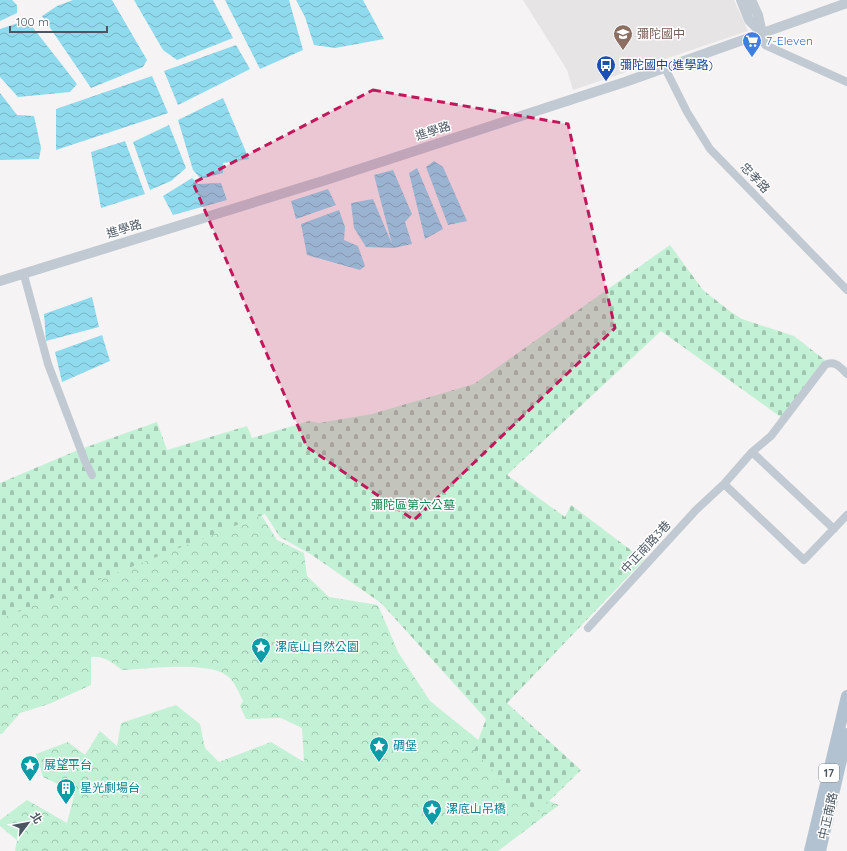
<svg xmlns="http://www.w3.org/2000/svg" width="847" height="851" viewBox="0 0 847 851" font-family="Quicksand,'Noto Sans TC',sans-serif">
<defs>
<pattern id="forest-crowns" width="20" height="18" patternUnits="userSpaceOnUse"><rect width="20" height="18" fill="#c3f1d5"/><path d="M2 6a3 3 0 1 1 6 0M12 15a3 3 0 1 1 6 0" fill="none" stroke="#a0c6b0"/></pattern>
<pattern id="cemetery-stones" width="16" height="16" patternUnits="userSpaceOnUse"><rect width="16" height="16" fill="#c3f1d5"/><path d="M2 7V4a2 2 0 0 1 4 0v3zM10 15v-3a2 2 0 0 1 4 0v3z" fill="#a0c6b0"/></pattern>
<pattern id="water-waves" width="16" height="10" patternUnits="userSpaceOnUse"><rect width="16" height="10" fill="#90daee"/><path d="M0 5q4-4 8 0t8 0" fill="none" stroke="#78b4c4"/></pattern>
</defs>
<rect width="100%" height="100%" fill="#f5f3f3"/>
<path fill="#e6e4e5" d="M 523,0 L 734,0 L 748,31 L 573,90 L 567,70 Z"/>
<path fill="url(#forest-crowns)" d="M 256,476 L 262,516 L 277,540 L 304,553 L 307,576 L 329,597 L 378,605 L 398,652 L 430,701 L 477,739 L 508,770 L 508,784 L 559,805 L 498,851 L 15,851 L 17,840 L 0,826 L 0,820 L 27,800 L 67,823 L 75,792 L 43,777 L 36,754 L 68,742 L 85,755 L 100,731 L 117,746 L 121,723 L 176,705 L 200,724 L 205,748 L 219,762 L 271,742 L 304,762 L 302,728 L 281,718 L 246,719 L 240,706 L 243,701 C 239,693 234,680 226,675 C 206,661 147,669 122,670 C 113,663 103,655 91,657 L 91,685 L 49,704 L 20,713 L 2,734 L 0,734 L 0,614 Z"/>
<path fill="url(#cemetery-stones)" d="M 670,245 L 703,290 L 731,312 L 742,319 L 794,336 L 826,361 L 782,418 L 661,331 L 507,475 L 565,517 L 571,505 L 644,560 L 507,703 L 581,770 L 537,813 L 474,752 L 486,719 L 381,603 L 312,555 L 280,537 L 265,514 L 0,619 L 0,483 L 78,450 L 157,422 L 167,450 L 247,426 L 252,438 L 309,421 L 319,423 L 372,414 L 474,384 Z"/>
<path fill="url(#water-waves)" d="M 0,0 L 12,0 L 17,5 L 17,13 L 0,21 Z
M 73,0 L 112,0 L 147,60 L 143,67 L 91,88 L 42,16 L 57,6 Z
M 134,0 L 213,0 L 233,38 L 177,60 L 163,50 Z
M 225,0 L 289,0 L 303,50 L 260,69 Z
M 296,0 L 363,0 L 384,39 L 335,48 L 314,45 L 305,17 Z
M 27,20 L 77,84 L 70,92 L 18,97 L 0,77 L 0,29 Z
M 236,45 L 250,69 L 178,105 L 164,71 Z
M 152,76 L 168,113 L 56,150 L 56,109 Z
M 0,93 L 17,115 L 34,116 L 41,148 L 39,159 L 0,160 Z
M 223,98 L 249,159 L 223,163 L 223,173 L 201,179 L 193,170 L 178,120 Z
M 169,125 L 186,168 L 171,181 L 150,190 L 133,142 Z
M 125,141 L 145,194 L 101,208 L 91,152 Z
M 434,161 L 443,167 L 467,221 L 448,225 L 426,167 Z
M 417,168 L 443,229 L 425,239 L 409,173 Z
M 393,170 L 412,214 L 405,222 L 412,244 L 394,248 L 366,247 L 354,228 L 351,203 L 373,199 L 392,244 L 374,175 Z
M 192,178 L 198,184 L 221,183 L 227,200 L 173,215 L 163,196 Z
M 328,189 L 336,205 L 296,219 L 291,201 Z
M 339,210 L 345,227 L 344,240 L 358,246 L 365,266 L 360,270 L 307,255 L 301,224 Z
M 92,297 L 99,327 L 46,341 L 44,314 Z
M 102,335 L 110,361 L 62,382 L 55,352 Z"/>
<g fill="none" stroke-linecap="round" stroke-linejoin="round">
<path stroke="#c1cad2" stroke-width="8" d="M 762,33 L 765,45 L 847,82
M 665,68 L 687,112 L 710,149 L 847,290
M 24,275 L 48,364 L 85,461 L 92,475
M 752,452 L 834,529
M 724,484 L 804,560 L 847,515
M 588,628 L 696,510 L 724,484 L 752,452 L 771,436 L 825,365 C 835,360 840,367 847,374"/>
<path stroke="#c1cad2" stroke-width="10" d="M 741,0 L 749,20 L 762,33
M 751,0 L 758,15 L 762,33
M 0,281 L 326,180 L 625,82 L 847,3"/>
<path stroke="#b3c2d1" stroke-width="12" d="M 810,851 L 847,696
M 820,851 L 847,734"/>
</g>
<path fill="#c2185b" fill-opacity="0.2" stroke="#c2185b" stroke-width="3" stroke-dasharray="8 5" stroke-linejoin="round" d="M 373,90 L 568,124 L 615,328 L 414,520 L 307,447 L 193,183 Z"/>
<defs>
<g id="school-pin" transform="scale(1)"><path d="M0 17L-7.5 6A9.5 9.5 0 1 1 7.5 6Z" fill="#8d6e63" stroke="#fff"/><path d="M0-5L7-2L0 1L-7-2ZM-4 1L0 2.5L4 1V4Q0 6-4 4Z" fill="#fff"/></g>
<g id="supermarket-pin" transform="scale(1)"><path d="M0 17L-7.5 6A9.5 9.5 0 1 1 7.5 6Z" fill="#3f7fe0" stroke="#fff"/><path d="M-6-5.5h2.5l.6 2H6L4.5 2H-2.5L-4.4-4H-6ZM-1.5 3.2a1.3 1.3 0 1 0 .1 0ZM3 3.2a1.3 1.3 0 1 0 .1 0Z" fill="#fff"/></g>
<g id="bus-pin" transform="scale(1)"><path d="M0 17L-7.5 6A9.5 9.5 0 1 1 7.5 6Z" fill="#1a4fb4" stroke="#fff"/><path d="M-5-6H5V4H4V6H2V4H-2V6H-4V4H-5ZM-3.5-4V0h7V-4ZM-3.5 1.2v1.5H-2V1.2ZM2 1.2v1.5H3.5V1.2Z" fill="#fff"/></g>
<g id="sight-pin" transform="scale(1)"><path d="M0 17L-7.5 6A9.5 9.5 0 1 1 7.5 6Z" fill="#0f9aa8" stroke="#fff"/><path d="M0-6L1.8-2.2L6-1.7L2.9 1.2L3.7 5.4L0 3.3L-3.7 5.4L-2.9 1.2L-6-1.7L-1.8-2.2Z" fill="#fff"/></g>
<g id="building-pin" transform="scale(1)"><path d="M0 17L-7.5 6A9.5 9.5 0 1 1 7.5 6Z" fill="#0f9aa8" stroke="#fff"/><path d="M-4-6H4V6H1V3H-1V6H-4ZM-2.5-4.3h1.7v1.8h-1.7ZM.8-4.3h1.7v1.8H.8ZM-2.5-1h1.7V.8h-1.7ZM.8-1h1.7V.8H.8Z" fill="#fff"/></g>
</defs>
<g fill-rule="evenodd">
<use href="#school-pin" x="623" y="34"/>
<use href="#supermarket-pin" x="752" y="41"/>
<use href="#bus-pin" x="606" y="65"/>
<use href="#sight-pin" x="261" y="647"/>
<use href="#sight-pin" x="379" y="746"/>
<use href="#sight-pin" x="30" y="765"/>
<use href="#building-pin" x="66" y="788"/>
<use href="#sight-pin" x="432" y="809"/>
</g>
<g text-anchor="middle" stroke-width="3" stroke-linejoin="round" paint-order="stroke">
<rect fill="#fff" stroke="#808990" stroke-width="1" x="819" y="764" width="20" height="18" rx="3"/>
<g font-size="11" font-weight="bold" fill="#4a5661">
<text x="829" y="777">17</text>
</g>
<g font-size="12" fill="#785e54" stroke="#fff" text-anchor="start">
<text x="637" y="38">彌陀國中</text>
</g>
<g font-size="12" fill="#366cbe" stroke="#fff" text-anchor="start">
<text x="766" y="45">7-Eleven</text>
</g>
<g font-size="12" fill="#164399" stroke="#fff" text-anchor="start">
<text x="620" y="69">彌陀國中(進學路)</text>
</g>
<g font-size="12" fill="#4a5661" stroke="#fff">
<text transform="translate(433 131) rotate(-18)" y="4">進學路</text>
<text transform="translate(755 178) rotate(47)" y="4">忠孝路</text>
<text transform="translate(124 229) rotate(-17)" y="4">進學路</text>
<text transform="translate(646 547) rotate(-47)" y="4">中正南路3巷</text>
<text transform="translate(828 816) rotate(-77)" y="4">中正南路</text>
</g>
<g font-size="12" fill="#17864f" stroke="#fff">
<text x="413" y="509">彌陀區第六公墓</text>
</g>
<g font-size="12" fill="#0d838f" stroke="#fff" text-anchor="start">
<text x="275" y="651">漯底山自然公園</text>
<text x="393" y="750">碉堡</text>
<text x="44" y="769">展望平台</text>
<text x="80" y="792">星光劇場台</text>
<text x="446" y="813">漯底山吊橋</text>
</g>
</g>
<g transform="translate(28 823) rotate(58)" stroke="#ffffff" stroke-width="3" paint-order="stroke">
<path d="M0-3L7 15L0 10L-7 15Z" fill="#4a5661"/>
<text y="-6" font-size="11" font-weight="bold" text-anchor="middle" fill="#4a5661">北</text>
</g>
<path d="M10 26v6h97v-6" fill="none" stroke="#4a5661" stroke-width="2"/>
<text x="16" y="26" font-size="12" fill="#4a5661" stroke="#ffffff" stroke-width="3" paint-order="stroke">100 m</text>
</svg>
